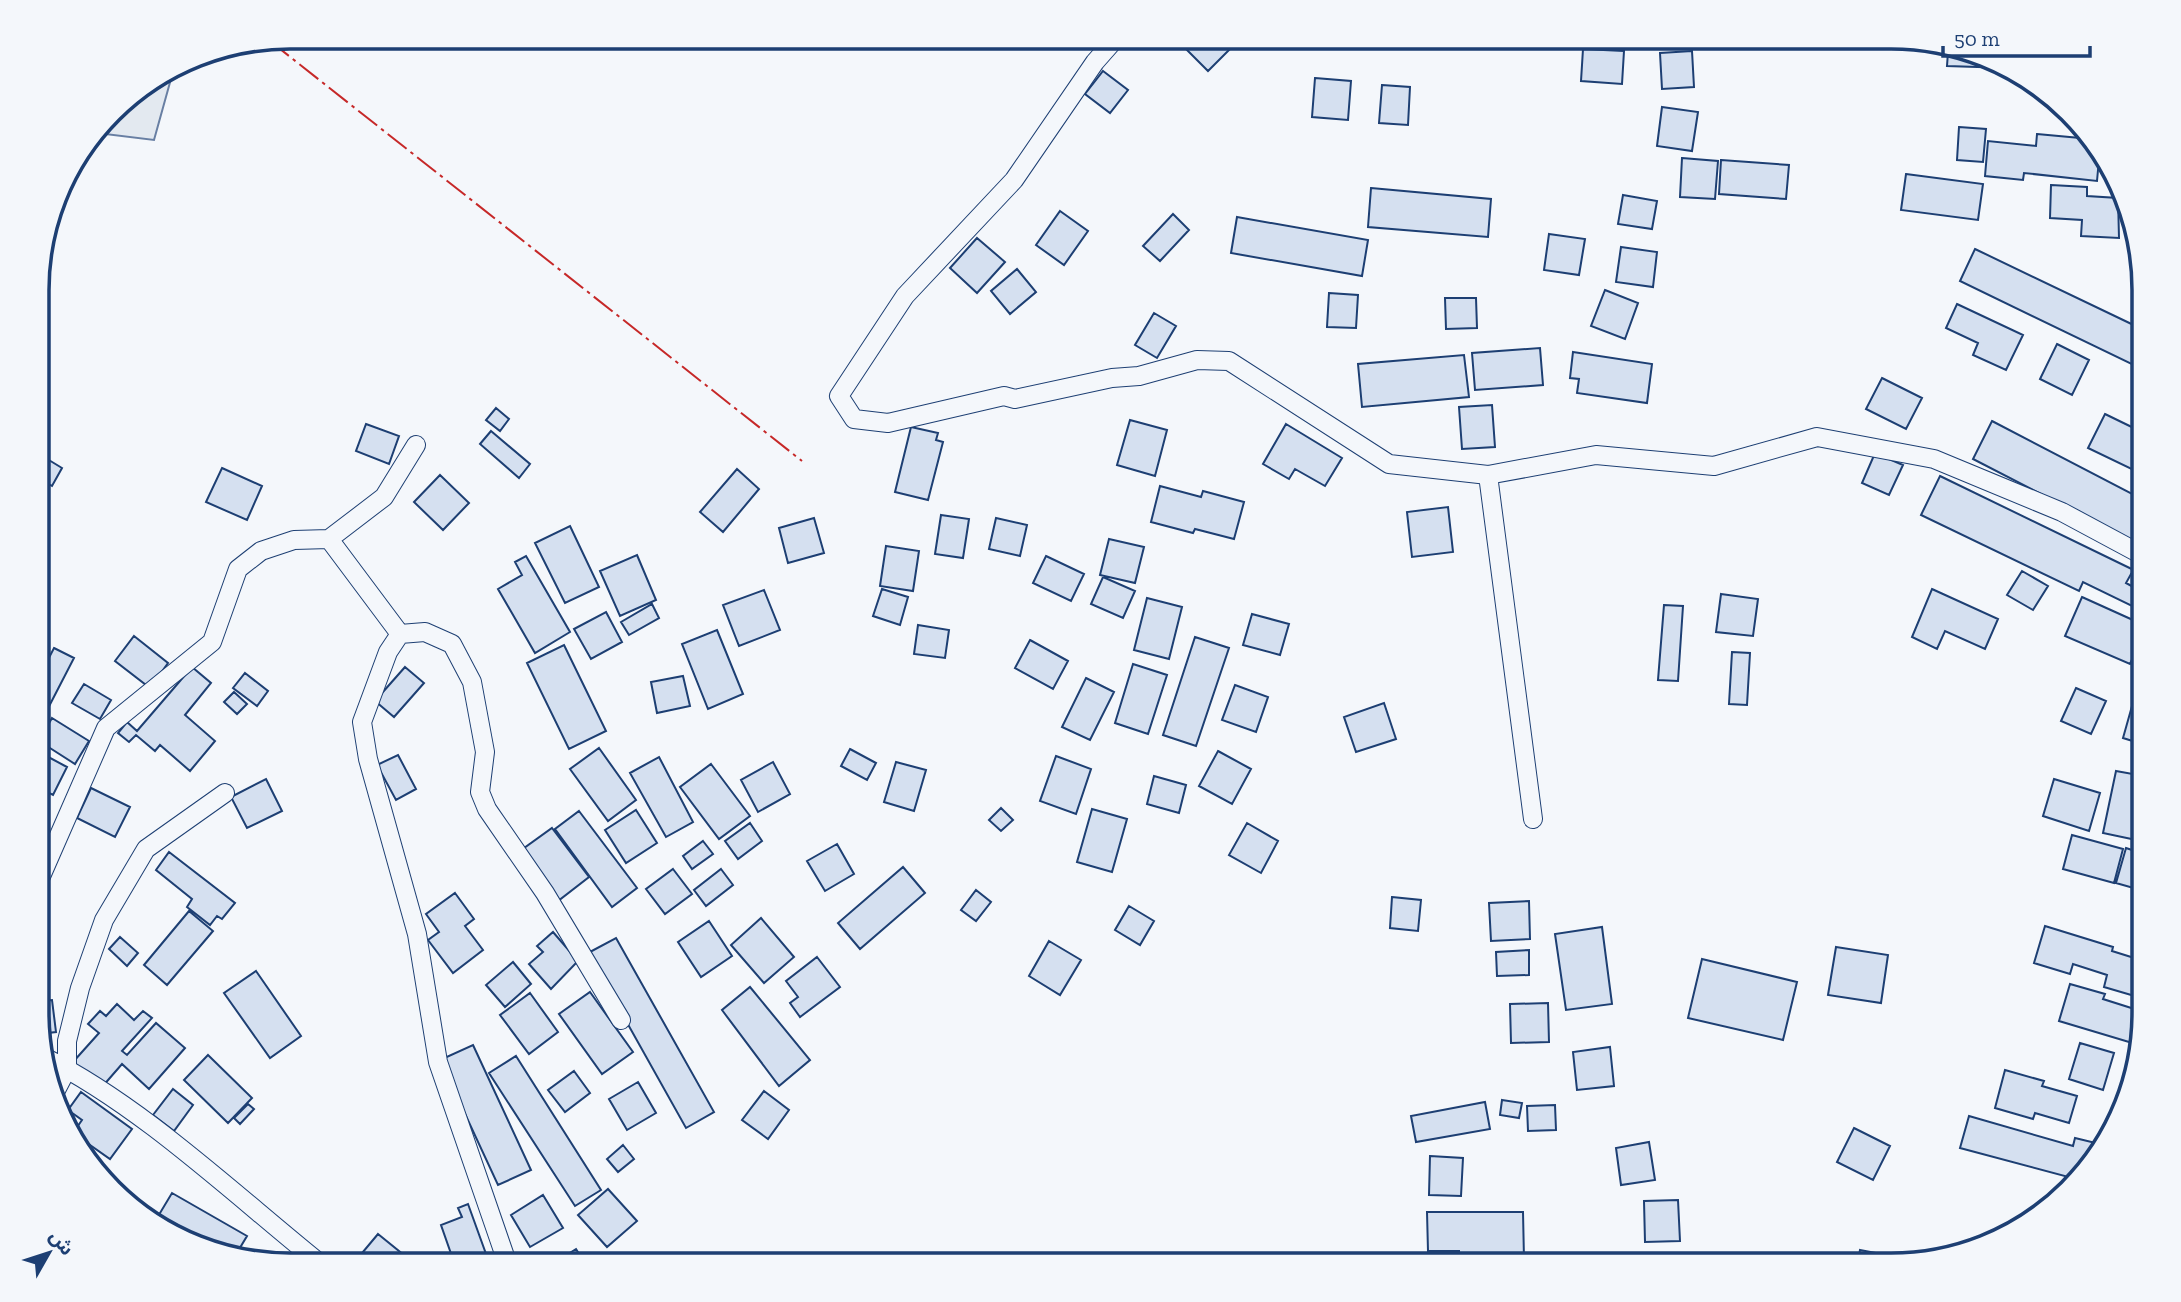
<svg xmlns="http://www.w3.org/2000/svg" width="2181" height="1302" viewBox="0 0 2181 1302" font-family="'Zilla Slab','Noto Sans Arabic',serif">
<rect width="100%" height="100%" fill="#f4f7fb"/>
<path fill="#e3e9f0" stroke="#687fa3" stroke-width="2" d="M 174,68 L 154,140 L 97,133 L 123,100 Z"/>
<path fill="#d5e0f0" stroke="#1d3f73" stroke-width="2" d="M 1190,37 L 1218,37 L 1230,49 L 1208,71 L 1182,45 Z
M 1487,37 L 1538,37 L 1537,46 L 1487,40 Z
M 1583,49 L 1624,51 L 1622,84 L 1581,81 Z
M 1692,51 L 1694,87 L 1662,89 L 1660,53 Z
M 1948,52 L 2009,68 L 1947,66 Z
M 1103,71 L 1128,90 L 1110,113 L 1085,94 Z
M 1315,78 L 1351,81 L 1348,120 L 1312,117 Z
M 1382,85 L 1410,87 L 1408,125 L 1379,123 Z
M 1662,107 L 1698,112 L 1692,151 L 1657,146 Z
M 1959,127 L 1986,129 L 1983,162 L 1957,160 Z
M 2037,134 L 2091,139 L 2100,148 L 2097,181 L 2024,173 L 2023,180 L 1985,176 L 1988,141 L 2036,146 Z
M 1682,158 L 1718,161 L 1715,199 L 1680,197 Z
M 1721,160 L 1789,165 L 1786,199 L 1719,194 Z
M 1906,174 L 1983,184 L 1978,220 L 1901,210 Z
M 2051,185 L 2087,187 L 2087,196 L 2118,198 L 2119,238 L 2081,236 L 2082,220 L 2050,218 Z
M 1371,188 L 1491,199 L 1488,237 L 1368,227 Z
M 1623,195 L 1657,201 L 1652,229 L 1618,224 Z
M 1060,211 L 1088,231 L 1064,265 L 1036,245 Z
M 1173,214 L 1189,230 L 1160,261 L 1143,246 Z
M 1237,217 L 1368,240 L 1362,276 L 1231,253 Z
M 1549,234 L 1585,239 L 1579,275 L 1544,270 Z
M 977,238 L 1005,262 L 977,293 L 950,268 Z
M 1621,247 L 1657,252 L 1653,287 L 1616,282 Z
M 1975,249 L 2144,330 L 2144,370 L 1960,281 Z
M 1017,269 L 1036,292 L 1010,314 L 991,291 Z
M 1605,290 L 1638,303 L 1625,339 L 1591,326 Z
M 1329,293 L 1358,295 L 1356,328 L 1327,327 Z
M 1445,298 L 1476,298 L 1477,328 L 1446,329 Z
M 1957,304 L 2023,335 L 2006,370 L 1973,355 L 1978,343 L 1946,328 Z
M 1154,313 L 1176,326 L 1157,358 L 1135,345 Z
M 2057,344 L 2089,360 L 2072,395 L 2040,379 Z
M 1540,348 L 1543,385 L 1475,390 L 1472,353 Z
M 1573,352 L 1652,364 L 1647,403 L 1577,393 L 1579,379 L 1570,378 Z
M 1464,355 L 1469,397 L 1362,407 L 1358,364 Z
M 1882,378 L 1922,398 L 1906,429 L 1866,409 Z
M 1492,405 L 1495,447 L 1462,449 L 1459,407 Z
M 496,408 L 509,419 L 500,431 L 486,420 Z
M 2105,414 L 2144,433 L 2144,475 L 2088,448 Z
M 1130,420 L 1167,430 L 1155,476 L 1117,465 Z
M 1992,421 L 2144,500 L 2144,547 L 1973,459 Z
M 366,424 L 399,436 L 389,464 L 356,451 Z
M 1286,424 L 1342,458 L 1325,486 L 1295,469 L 1289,479 L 1263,464 Z
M 911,427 L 938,433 L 936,440 L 943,442 L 928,500 L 895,492 Z
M 491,431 L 530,464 L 519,478 L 480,444 Z
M 1875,453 L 1903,465 L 1889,495 L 1862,483 Z
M 39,454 L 62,468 L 52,486 L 43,481 L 39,487 Z
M 222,468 L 262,486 L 247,520 L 206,502 Z
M 737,469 L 759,489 L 723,532 L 700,512 Z
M 440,475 L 469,503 L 443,530 L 414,502 Z
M 1940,476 L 2144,575 L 2144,580 L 2131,574 L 2126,583 L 2139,590 L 2132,606 L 2083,582 L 2079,591 L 1921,515 Z
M 1160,486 L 1201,497 L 1203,491 L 1244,502 L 1234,539 L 1195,529 L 1193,533 L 1151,522 Z
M 1448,507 L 1453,552 L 1412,557 L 1407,512 Z
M 941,515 L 969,519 L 963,558 L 935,554 Z
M 814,518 L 824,553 L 788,563 L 779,528 Z
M 996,518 L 1027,525 L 1020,556 L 989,549 Z
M 570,526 L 599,587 L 565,603 L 535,543 Z
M 1109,539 L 1144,547 L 1135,583 L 1100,575 Z
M 886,546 L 919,551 L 913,591 L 880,586 Z
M 637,555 L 656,600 L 620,616 L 600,571 Z
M 526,556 L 570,632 L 535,653 L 498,589 L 522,575 L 515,562 Z
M 1046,556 L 1084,574 L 1071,601 L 1033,583 Z
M 2022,571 L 2048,586 L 2033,610 L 2007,595 Z
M 1103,577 L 1135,591 L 1123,618 L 1091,604 Z
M 882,589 L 908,597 L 900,625 L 873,616 Z
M 1932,589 L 1998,619 L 1985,649 L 1945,631 L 1937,649 L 1912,637 Z
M 764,590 L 780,630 L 739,646 L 723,605 Z
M 1721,594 L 1758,599 L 1753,636 L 1716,632 Z
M 2082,597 L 2144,625 L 2144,633 L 2130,664 L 2065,636 Z
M 1147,598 L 1182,607 L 1169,659 L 1134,650 Z
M 652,604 L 659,618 L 629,635 L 621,622 Z
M 1664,605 L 1683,606 L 1678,681 L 1658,680 Z
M 606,612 L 622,642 L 591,659 L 574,629 Z
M 1252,614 L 1289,624 L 1280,655 L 1243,645 Z
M 918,625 L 949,630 L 945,658 L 914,654 Z
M 717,630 L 743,694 L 708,709 L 682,644 Z
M 134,636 L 168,663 L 150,688 L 115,661 Z
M 1195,637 L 1229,648 L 1196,746 L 1163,735 Z
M 1030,640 L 1068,661 L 1053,689 L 1015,668 Z
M 564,645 L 606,731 L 569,749 L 527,663 Z
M 54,648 L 74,658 L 44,716 L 39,713 L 39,677 Z
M 1732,652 L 1750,653 L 1747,705 L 1729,704 Z
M 1133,664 L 1167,675 L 1148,734 L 1115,723 Z
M 192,667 L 211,683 L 185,715 L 215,741 L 190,771 L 160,745 L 155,751 L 136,735 L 129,742 L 118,733 L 127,722 L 137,731 Z
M 405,667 L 424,683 L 394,717 L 375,701 Z
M 245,673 L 268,691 L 257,706 L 233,688 Z
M 683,676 L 690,706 L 657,713 L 651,682 Z
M 1086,678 L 1114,692 L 1090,740 L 1062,727 Z
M 84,684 L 111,700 L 100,719 L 72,703 Z
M 1235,685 L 1268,697 L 1256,732 L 1222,720 Z
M 2076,688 L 2106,701 L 2091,734 L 2061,721 Z
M 234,692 L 247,704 L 237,714 L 224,702 Z
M 2134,699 L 2144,702 L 2144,757 L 2136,755 L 2139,743 L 2123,738 Z
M 1384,703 L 1396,739 L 1356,752 L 1344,717 Z
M 52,718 L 89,741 L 75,764 L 39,741 Z
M 599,748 L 636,800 L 608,821 L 570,769 Z
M 850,749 L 876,763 L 867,780 L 841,766 Z
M 1218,751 L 1251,769 L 1232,804 L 1199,786 Z
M 39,752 L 67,767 L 53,795 L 39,788 Z
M 398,755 L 416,789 L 396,800 L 377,765 Z
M 1056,756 L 1091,769 L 1076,814 L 1040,801 Z
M 659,757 L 693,822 L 666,837 L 630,773 Z
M 773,762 L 790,794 L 758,812 L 741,780 Z
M 896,762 L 926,770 L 914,811 L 884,802 Z
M 711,764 L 750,816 L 719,839 L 680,787 Z
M 2116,771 L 2144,776 L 2141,841 L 2103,833 Z
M 1154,776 L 1186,785 L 1179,813 L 1147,804 Z
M 266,779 L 282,811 L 247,828 L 231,797 Z
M 2054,779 L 2100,793 L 2089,831 L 2043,816 Z
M 91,788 L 130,807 L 115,837 L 77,818 Z
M 1001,808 L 1013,820 L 1001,831 L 989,820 Z
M 1092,809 L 1127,819 L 1112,872 L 1077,862 Z
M 636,810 L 657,843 L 626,863 L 605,830 Z
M 579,811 L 637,888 L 612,907 L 555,829 Z
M 750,823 L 762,841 L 738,859 L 725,841 Z
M 1247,823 L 1278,841 L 1261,873 L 1229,855 Z
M 552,828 L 589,877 L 558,901 L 520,851 Z
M 2072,835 L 2123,849 L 2114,883 L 2063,869 Z
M 703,841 L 713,854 L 692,869 L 683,856 Z
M 837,844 L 854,874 L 825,891 L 807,861 Z
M 2126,848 L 2144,854 L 2144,891 L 2116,883 Z
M 169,852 L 235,903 L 222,919 L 217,916 L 210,925 L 187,907 L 192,899 L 156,870 Z
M 903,867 L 925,893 L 860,949 L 838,923 Z
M 673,869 L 692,894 L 665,914 L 646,889 Z
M 721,869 L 733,885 L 706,906 L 694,890 Z
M 976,890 L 991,902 L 976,921 L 961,910 Z
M 455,893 L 474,919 L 465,926 L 483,950 L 453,973 L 428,940 L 439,932 L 426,914 Z
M 1392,897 L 1421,900 L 1418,931 L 1390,928 Z
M 1529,901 L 1530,939 L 1491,941 L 1489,903 Z
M 1129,906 L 1154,921 L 1140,945 L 1115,930 Z
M 189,911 L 213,931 L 167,985 L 144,965 Z
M 761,918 L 794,957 L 764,983 L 731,945 Z
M 709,921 L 732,956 L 701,977 L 678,942 Z
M 2045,926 L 2113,947 L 2112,951 L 2144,961 L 2144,977 L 2138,997 L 2104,987 L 2107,975 L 2073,964 L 2070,974 L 2034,963 Z
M 1602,927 L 1612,1004 L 1566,1010 L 1555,934 Z
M 553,932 L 578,961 L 551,989 L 529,964 L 543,952 L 537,946 Z
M 120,937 L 138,953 L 127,966 L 109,949 Z
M 616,938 L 714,1112 L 686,1128 L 588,953 Z
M 1049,941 L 1081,960 L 1060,995 L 1029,976 Z
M 1836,947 L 1888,955 L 1881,1003 L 1828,995 Z
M 1529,950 L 1529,975 L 1497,976 L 1496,952 Z
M 817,957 L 840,987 L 800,1017 L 790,1003 L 798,997 L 786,981 Z
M 1702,959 L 1797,982 L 1783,1040 L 1688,1018 Z
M 513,962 L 531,984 L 505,1007 L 486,985 Z
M 256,971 L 301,1036 L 270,1058 L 224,993 Z
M 2070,984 L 2105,994 L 2103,999 L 2144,1012 L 2144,1028 L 2139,1045 L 2059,1021 Z
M 750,987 L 810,1060 L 779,1086 L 722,1010 Z
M 590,992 L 633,1052 L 602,1074 L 559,1014 Z
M 39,993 L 40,1001 L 52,1000 L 56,1032 L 39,1034 Z
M 530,993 L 558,1032 L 529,1054 L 500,1015 Z
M 1548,1003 L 1549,1042 L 1511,1043 L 1510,1004 Z
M 117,1004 L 134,1020 L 143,1011 L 152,1018 L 122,1051 L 127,1055 L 156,1023 L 185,1048 L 149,1089 L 122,1064 L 102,1087 L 73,1062 L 99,1033 L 88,1024 L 100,1011 L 106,1016 Z
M 2080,1043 L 2114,1053 L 2103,1090 L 2069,1079 Z
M 473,1045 L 531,1170 L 498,1185 L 440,1060 Z
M 1610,1047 L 1614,1086 L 1577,1090 L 1573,1052 Z
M 208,1055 L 252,1098 L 228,1123 L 184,1080 Z
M 516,1056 L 601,1190 L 575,1206 L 489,1073 Z
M 2005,1070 L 2044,1081 L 2042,1086 L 2077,1096 L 2069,1123 L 2035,1113 L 2033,1119 L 1995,1108 Z
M 574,1071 L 590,1093 L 565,1112 L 548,1090 Z
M 638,1082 L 656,1113 L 627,1130 L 609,1099 Z
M 173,1089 L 193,1105 L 174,1131 L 153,1115 Z
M 764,1091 L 789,1110 L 768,1139 L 742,1120 Z
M 81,1092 L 132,1129 L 110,1159 L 73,1133 L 82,1120 L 68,1110 Z
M 1502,1100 L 1522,1103 L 1519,1118 L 1500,1115 Z
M 1485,1102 L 1490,1129 L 1416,1142 L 1411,1116 Z
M 248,1104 L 254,1109 L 240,1124 L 234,1118 Z
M 1555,1105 L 1556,1130 L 1528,1131 L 1527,1106 Z
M 1969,1116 L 2073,1146 L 2075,1138 L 2104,1145 L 2072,1178 L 1960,1148 Z
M 1854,1128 L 1890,1146 L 1873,1180 L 1837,1162 Z
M 1649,1142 L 1655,1180 L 1621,1185 L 1616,1148 Z
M 623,1145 L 634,1159 L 618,1172 L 607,1159 Z
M 1430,1156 L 1463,1158 L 1461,1196 L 1429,1195 Z
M 608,1189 L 637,1221 L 607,1247 L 578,1215 Z
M 172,1193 L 247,1236 L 238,1251 L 163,1231 L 154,1223 Z
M 543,1195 L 563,1228 L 530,1247 L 511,1215 Z
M 1678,1200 L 1680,1241 L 1645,1242 L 1644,1201 Z
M 468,1204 L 490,1265 L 455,1265 L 441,1225 L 462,1217 L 458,1208 Z
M 1427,1212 L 1523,1212 L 1524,1259 L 1516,1259 L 1516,1265 L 1505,1265 L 1505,1260 L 1493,1260 L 1493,1265 L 1459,1265 L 1459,1251 L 1428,1251 Z
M 378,1234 L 410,1260 L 406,1265 L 352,1265 Z
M 576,1249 L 586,1265 L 557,1265 L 555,1262 Z
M 1860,1250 L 1918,1261 L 1907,1265 L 1857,1265 Z
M 1678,1253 L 1711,1253 L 1711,1265 L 1678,1265 Z
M 1396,1260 L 1427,1260 L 1427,1265 L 1396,1265 Z"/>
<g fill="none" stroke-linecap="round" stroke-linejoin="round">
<g stroke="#1d3f73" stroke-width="20">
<path id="minor" d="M 1117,37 L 1095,62 L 1014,180 L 905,296 L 839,396 L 854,419 L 888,423 L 1004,396 L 1015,399 L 1112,378 L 1139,376 L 1197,360 L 1229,361 L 1389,464 L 1488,475 L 1596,455 L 1714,466 L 1817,437 L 1934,459 L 2062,512 L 2144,556
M 1488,475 L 1533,819
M 329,539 L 400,634
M 39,881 L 106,728 L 212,642 L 238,569 L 261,551 L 294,540 L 329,539 L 384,497 L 416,445
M 44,1057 C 142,1106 236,1196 322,1265
M 56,1090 L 67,1069 L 67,1041 L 80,988 L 104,920 L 146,849 L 225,793
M 508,1265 L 438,1062 L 417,934 L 368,759 L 362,722 L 388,652 L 400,634 L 425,632 L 452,644 L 472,682 L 485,752 L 480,792 L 487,809 L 545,893 L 621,1020"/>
</g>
<use href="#minor" stroke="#f4f7fb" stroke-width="18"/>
<path stroke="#c62828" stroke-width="2" stroke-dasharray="24 5 3.5 5" stroke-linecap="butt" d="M 270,41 L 802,461"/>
</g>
<path d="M0 0H2181V1302H0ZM290 49H1891A241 241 0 0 1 2132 290V1012A241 241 0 0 1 1891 1253H290A241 241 0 0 1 49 1012V290A241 241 0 0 1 290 49Z" fill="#f4f7fb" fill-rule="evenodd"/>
<path fill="none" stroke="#1d3f73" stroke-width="3.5" d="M290 49H1891A241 241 0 0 1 2132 290V1012A241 241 0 0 1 1891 1253H290A241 241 0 0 1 49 1012V290A241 241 0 0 1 290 49Z"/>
<g transform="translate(49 1253) rotate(51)" stroke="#f4f7fb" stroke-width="5" paint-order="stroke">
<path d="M0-5L12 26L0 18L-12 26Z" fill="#1d3f73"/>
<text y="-10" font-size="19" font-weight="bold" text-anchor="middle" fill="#1d3f73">ش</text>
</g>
<path d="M1943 46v10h147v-10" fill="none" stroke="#1d3f73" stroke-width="3.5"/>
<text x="1954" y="46" font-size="21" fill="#1d3f73" stroke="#f4f7fb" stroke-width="5" paint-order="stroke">50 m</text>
</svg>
